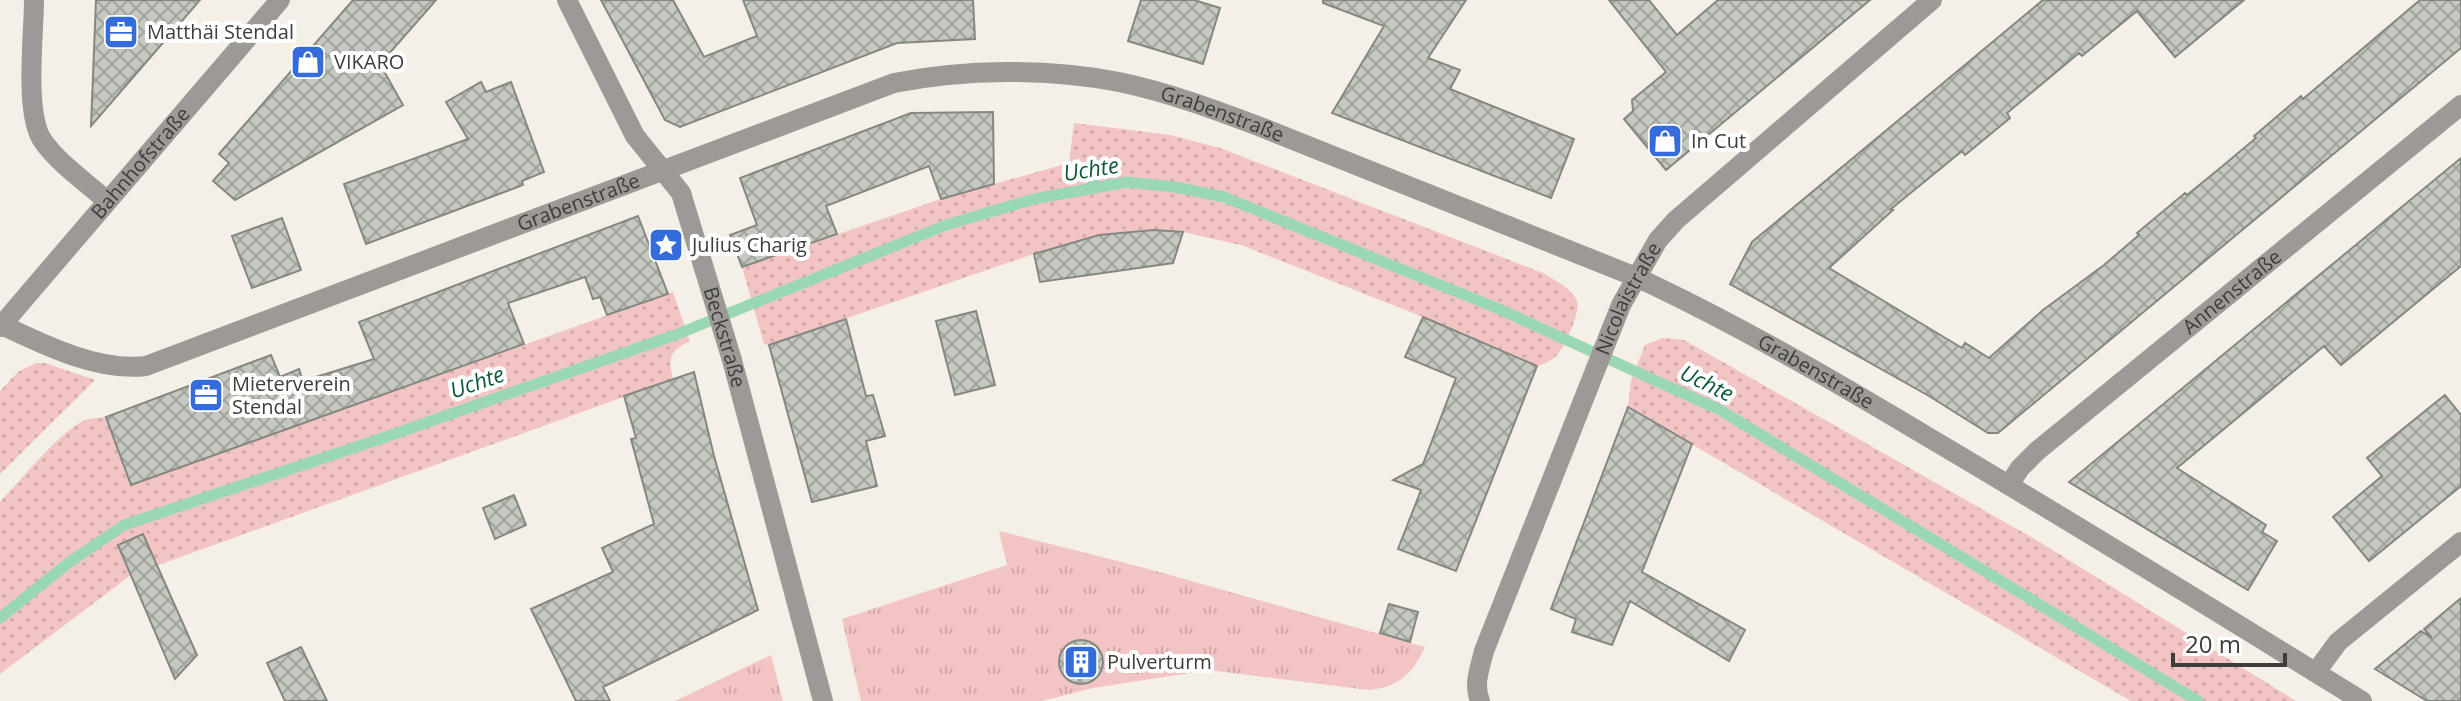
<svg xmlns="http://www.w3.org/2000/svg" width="2461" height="701" viewBox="0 0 2461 701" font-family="'Open Sans',sans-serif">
<defs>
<pattern id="grass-dots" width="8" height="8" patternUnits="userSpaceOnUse" patternTransform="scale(2)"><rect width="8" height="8" fill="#f3c4c4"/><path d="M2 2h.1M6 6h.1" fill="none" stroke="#d1a9a9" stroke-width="1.8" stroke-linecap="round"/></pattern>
<pattern id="park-tufts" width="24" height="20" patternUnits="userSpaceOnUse" patternTransform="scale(2)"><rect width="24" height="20" fill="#f3c4c4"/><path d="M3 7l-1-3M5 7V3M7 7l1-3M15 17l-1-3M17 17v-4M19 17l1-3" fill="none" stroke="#d1a9a9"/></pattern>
<pattern id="building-cross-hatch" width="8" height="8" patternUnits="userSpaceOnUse" patternTransform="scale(2)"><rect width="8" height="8" fill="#c5c8c0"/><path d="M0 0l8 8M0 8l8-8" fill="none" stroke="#a1a49d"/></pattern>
</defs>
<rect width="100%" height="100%" fill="#f4f0e7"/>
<path fill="url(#grass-dots)" d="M 1074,123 L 1170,135 L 1220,148 L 1543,273 C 1554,280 1572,288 1577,301 C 1581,311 1565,346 1558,354 C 1553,360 1544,364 1537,366 L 1423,317 L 1241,245 L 1183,232 L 1154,230 L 1099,235 L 1048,249 L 769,345 L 764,344 L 742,267 L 941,199 L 1069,163 Z
M 673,292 L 690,341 C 669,351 668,358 673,379 L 131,575 L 0,674 L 0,502 C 23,478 54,438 81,422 C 89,418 97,418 106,417 L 131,484 Z
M 1663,338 L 1684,340 L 2038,541 L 2296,701 L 2131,701 L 1628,407 L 1631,380 L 1645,345 Z
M 36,363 L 45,363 L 95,380 L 0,474 L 0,391 L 18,372 Z"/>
<path fill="url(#park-tufts)" d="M 999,531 L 1145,568 L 1425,647 C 1413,673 1399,687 1369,690 L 1209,670 L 1093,688 L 1042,701 L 861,701 L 842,619 L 1007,565 Z
M 771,655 L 783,701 L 675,701 Z"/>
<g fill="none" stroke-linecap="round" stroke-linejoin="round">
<path stroke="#99d8b2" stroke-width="11" d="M 1093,187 L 1094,164
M 0,618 L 67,564 L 124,525 L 380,439 L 678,334 L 946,225 L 1034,199 L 1127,182 L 1175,187 L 1224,197 L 1499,309 L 1720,410 L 2198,701"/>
</g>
<path fill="url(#building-cross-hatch)" stroke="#858880" stroke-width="2" d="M 96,0 L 200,0 L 91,126 Z
M 353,0 L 436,0 L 380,64 L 403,105 L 235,200 L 213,181 L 229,163 L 219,154 Z
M 601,0 L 673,0 L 704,57 L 757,36 L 743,0 L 973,0 L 975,39 L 897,43 L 680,127 L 665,120 Z
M 1141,0 L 1194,0 L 1220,8 L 1203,64 L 1128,41 Z
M 1323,0 L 1466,0 L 1428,58 L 1460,70 L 1450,89 L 1574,139 L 1551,198 L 1332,113 L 1384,26 L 1323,3 Z
M 1609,0 L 1649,0 L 1677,35 L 1718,0 L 1870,0 L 1666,170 L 1624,119 L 1633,111 L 1632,100 L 1666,72 Z
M 2043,0 L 2244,0 L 2175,57 L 2137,11 L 2082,56 L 2079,53 L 2007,113 L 2010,118 L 1965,155 L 1962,151 L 1891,209 L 1893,210 L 1829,268 L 1962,348 L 1965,343 L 1989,358 L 2043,310 L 2104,265 L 2139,235 L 2137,233 L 2185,193 L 2187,195 L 2219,169 L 2256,138 L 2254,136 L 2301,96 L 2303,99 L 2420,0 L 2461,0 L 2461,48 L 1998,433 L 1988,433 L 1929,396 L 1730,284 L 1752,242 Z
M 481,82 L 486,92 L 511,82 L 544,172 L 522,181 L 523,185 L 366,244 L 344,184 L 468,139 L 446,102 Z
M 993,112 L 994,184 L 941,199 L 929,166 L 826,206 L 837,234 L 742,267 L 730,235 L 757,225 L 740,178 L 911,113 Z
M 2461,158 L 2461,266 L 2341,365 L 2324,346 L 2177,468 L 2266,525 L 2262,532 L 2277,541 L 2248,590 L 2069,482 Z
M 638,216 L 668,294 L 607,315 L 600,297 L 593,299 L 585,277 L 508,303 L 524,344 L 131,485 L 106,417 L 271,355 L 280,377 L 299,369 L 303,381 L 374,359 L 359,322 Z
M 282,218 L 301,270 L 252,288 L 232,236 Z
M 1154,230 L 1183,232 L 1173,263 L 1040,282 L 1034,254 L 1099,235 Z
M 976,311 L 995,385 L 955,395 L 936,321 Z
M 1423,317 L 1537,366 L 1456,571 L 1398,549 L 1421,490 L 1393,480 L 1423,464 L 1456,378 L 1405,357 Z
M 846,319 L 866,396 L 873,395 L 885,436 L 866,441 L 877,486 L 812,502 L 769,345 Z
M 694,372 L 714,456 L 758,610 L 603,687 L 610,701 L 576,701 L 531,609 L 613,572 L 602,548 L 654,524 L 631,439 L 636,438 L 624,396 Z
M 2445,395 L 2461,415 L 2461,486 L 2369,561 L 2333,517 L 2382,476 L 2367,458 Z
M 1628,407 L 1692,444 L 1642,572 L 1745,630 L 1729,661 L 1630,601 L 1612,645 L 1572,632 L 1576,619 L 1551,609 Z
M 514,495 L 526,525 L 495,539 L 483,508 Z
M 143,534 L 197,655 L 175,679 L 118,545 Z
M 2461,598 L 2461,701 L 2427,701 L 2375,669 L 2421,631 L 2432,638 L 2424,629 Z
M 1389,604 L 1418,612 L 1410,642 L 1380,633 Z
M1059 662a22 22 0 1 1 44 0a22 22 0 1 1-44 0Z
M 301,647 L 327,701 L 285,701 L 267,663 Z"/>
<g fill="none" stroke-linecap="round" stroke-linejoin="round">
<g stroke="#9d9997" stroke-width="20">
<path d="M 34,0 C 34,34 24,115 43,141 C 59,164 86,182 107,201"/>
<path id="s1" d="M 567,0 L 635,136 L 681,193 L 732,360 L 823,701"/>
<path id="s2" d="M 2,325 C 44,345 99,372 146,366 L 894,83 C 965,69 1047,68 1119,82 C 1167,92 1213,109 1258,126 L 1636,277 C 1739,325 1836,382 1933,440 C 2077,525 2219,613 2362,701"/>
<path id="s3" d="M 0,327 L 280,0"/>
<path id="s4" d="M 2009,485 L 2020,468 L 2037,451 L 2461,105"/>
<path d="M 2316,672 L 2338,642 L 2461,542"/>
<path id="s5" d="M 1480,701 C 1473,684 1480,668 1484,651 L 1621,305 L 1658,240 L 1676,220 L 1932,0"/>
</g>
</g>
<defs>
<g id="office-square" transform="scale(1.8)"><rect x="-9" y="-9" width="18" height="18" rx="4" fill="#356cdb" stroke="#fff"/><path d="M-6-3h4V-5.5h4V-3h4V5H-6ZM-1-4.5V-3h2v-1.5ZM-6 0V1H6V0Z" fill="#fff"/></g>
<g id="shop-square" transform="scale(1.8)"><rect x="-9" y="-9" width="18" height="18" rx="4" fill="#356cdb" stroke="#fff"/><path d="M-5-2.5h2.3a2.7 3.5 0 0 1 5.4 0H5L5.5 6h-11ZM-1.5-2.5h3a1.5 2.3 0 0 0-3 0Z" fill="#fff"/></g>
<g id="sight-square" transform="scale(1.8)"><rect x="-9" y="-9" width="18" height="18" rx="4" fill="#356cdb" stroke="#fff"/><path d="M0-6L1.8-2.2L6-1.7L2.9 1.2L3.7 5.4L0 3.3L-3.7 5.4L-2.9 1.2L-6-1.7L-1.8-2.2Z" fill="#fff"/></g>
<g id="building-square" transform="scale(1.8)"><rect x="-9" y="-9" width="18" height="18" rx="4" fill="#356cdb" stroke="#fff"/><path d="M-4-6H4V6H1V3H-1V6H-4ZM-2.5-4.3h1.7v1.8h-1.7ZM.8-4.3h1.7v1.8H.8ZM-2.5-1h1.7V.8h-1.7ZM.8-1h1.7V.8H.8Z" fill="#fff"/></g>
</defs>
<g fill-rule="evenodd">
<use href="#office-square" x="121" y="32"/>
<use href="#shop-square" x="308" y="62"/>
<use href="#shop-square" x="1665" y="141"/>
<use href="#sight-square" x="666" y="245"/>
<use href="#office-square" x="206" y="395"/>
<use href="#building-square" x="1081" y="662"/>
</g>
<g text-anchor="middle" stroke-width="8" stroke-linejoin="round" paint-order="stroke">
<g font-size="20" fill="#3e3d39" stroke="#fff" text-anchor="start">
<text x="147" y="39">Matthäi Stendal</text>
<text x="334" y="69">VIKARO</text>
<text x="1691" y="148">In Cut</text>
<text x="692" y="252">Julius Charig</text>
<text x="232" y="391">Mieterverein<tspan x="232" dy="23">Stendal</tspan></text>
<text x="1107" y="669">Pulverturm</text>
</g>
<g font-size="20" fill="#3e3d39" stroke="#fff">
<text dy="7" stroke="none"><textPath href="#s2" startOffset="1286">Grabenstraße</textPath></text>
<text dy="7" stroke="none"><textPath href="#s3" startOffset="216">Bahnhofstraße</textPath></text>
<text dy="7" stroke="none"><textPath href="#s2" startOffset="614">Grabenstraße</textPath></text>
<text dy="7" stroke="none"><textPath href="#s4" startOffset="296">Annenstraße</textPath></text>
<text dy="7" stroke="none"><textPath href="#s5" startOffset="432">Nicolaistraße</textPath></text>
<text dy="7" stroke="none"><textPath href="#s1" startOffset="376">Beckstraße</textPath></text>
<text dy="7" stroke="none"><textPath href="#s2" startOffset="1934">Grabenstraße</textPath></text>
</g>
<g font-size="22" font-style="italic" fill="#0d5936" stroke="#fff">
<text transform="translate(1091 169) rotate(-9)" y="8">Uchte</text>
<text transform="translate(477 382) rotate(-19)" y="8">Uchte</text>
<text transform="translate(1707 383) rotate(26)" y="8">Uchte</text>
</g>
</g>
<path d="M2173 653v12h112v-12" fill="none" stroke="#3e3d39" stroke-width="4"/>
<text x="2185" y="653" font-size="24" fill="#3e3d39" stroke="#ffffff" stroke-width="6" paint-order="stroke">20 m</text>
</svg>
